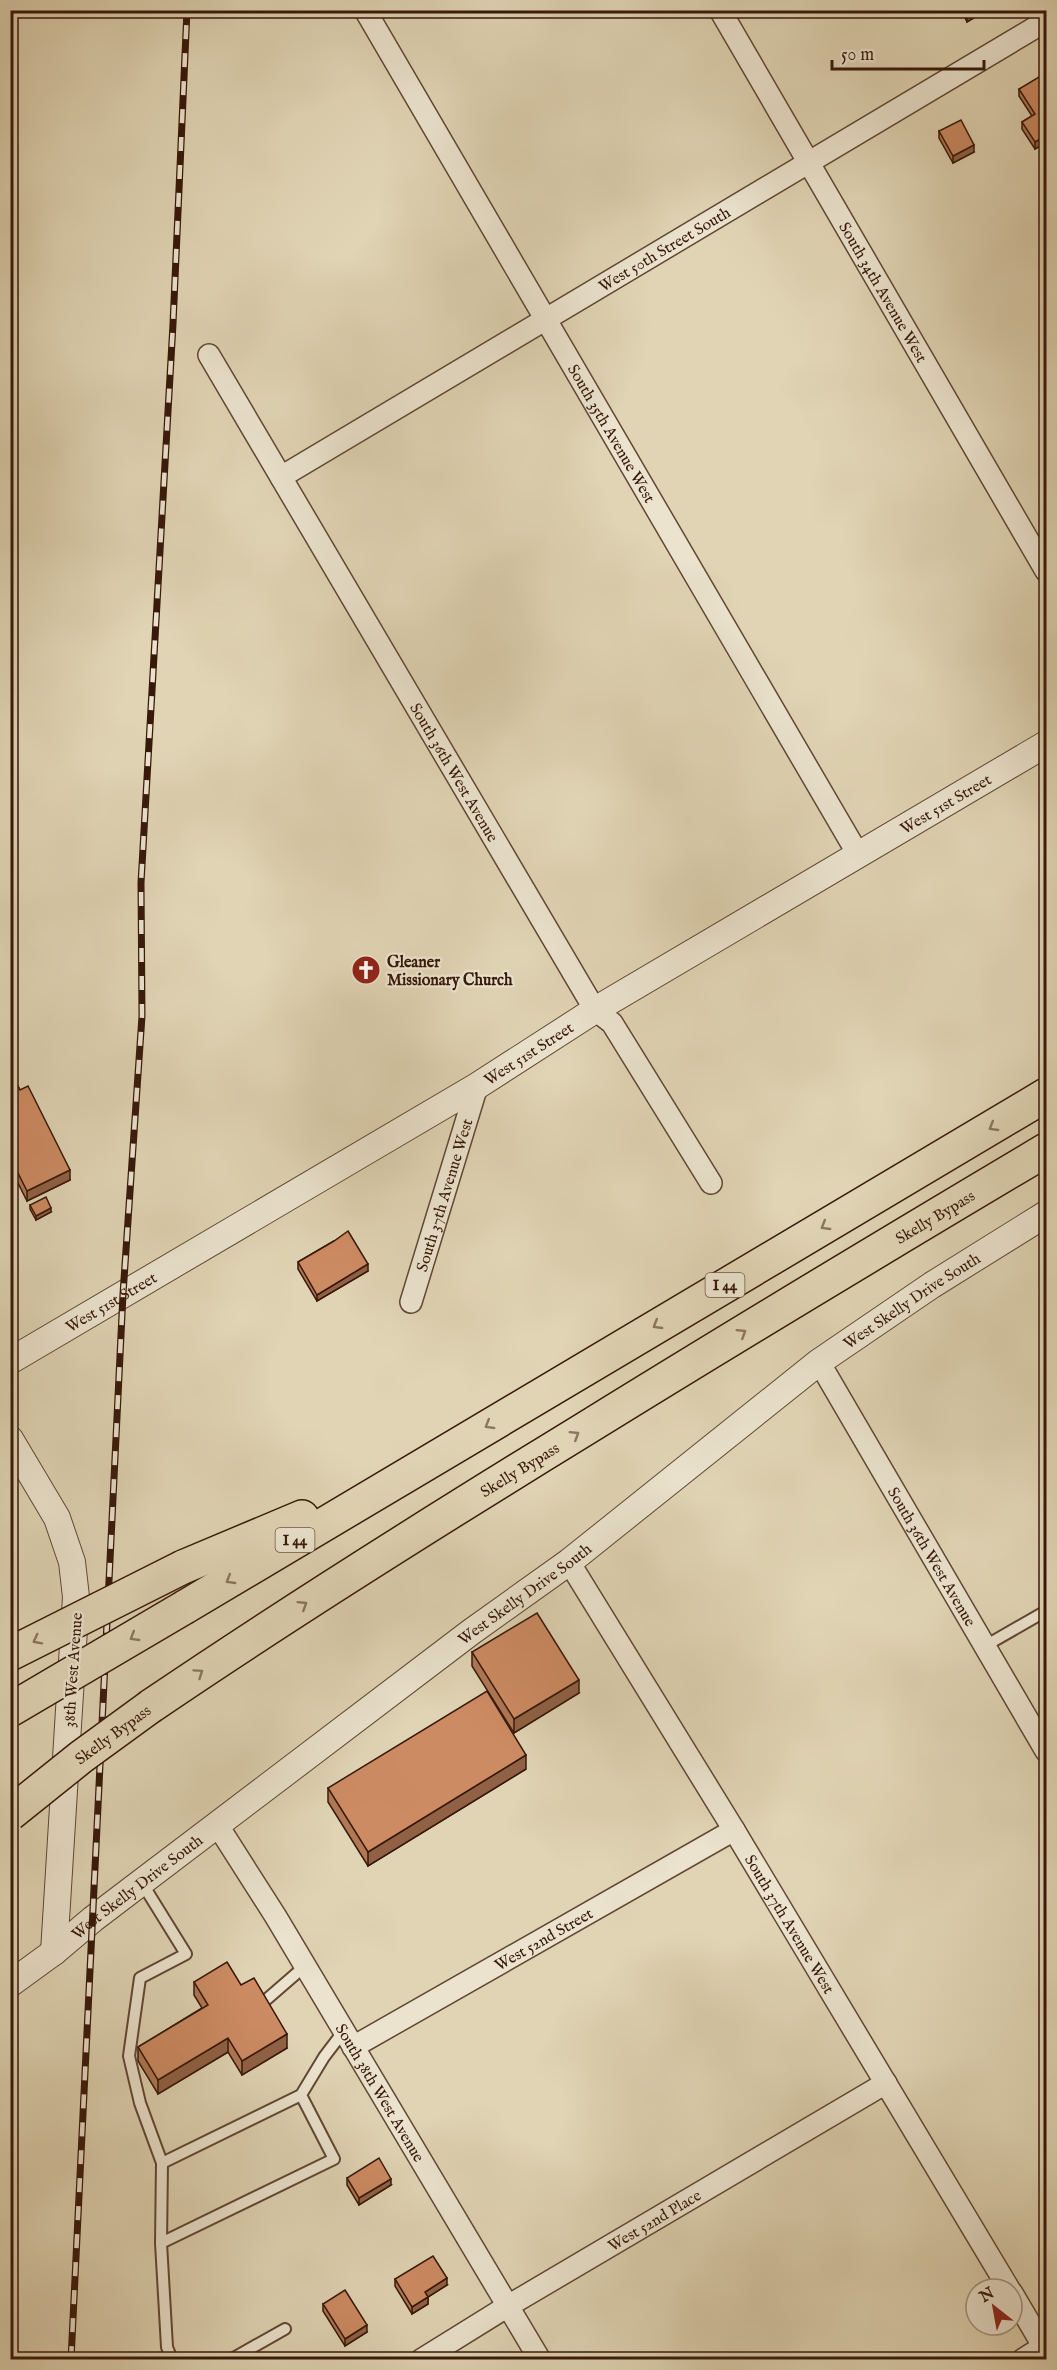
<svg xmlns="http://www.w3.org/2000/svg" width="1057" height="2370" viewBox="0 0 1057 2370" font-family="'IM FELL English',serif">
<rect width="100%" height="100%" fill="#e0d4b4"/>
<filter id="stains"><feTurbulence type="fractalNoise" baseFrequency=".00333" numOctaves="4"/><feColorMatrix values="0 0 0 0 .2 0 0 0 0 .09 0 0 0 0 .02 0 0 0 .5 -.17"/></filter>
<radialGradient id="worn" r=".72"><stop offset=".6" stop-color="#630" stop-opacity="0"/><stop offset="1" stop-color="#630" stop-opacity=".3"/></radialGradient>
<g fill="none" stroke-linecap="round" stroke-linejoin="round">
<g stroke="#614734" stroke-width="14">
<path id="service" d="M 985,1646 L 1046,1611
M 142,1883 L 186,1954 L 140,1978 L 129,2056 L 140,2103 L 162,2163 L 161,2243 L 167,2347 L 172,2360
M 267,1999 L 305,1966
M 301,2095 L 324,2057 L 343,2032
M 161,2243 L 334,2159 L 301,2095 L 162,2163
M 230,2360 L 285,2329"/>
</g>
<g stroke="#614734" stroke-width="24">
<g id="minor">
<path id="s1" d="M 365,10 L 859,856"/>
<path id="s2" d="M 720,10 L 1046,571"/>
<path id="s3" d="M 209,355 L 595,1010 L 612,1023 L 711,1183"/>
<path id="s4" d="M 281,477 L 1046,21"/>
<path id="s5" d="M 411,1302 L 477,1086"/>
<path id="s6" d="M 819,1362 L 1046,1751"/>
<path id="s7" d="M 569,1562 L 734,1830 L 1009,2289"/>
<path id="s8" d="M 218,1826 L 276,1917 L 540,2360"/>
<path id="s9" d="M 353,2047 L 734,1830"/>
<path d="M 1012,2293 L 1046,2351"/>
<path id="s10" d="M 421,2360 L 508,2306 L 886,2083"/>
<path d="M 1022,2360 L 1044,2346"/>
</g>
</g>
<g stroke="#614734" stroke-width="28">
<g id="tertiary">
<path id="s11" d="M 10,1361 L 477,1086 L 595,1010 L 1046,744"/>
<path d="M 10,1439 L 57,1518 L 72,1562 L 76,1597 L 54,1952"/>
<path id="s12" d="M 10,1984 L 54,1952 L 93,1919 L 471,1632 L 569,1562 L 819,1362 L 932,1285 L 1046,1214"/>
</g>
</g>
<g stroke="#371809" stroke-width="36">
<g id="motorway">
<path d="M 183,1567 L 302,1517"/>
<path d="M 185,1607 L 1046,1095"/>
<path id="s13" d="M 151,1706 C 294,1609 441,1517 588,1427 C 740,1333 893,1241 1046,1150"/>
</g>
</g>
<use href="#service" stroke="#ebe3ce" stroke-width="10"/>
<use href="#minor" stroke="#ebe3ce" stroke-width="21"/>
<use href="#tertiary" stroke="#ebe3ce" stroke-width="26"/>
<use href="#motorway" stroke="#e0d4b4" stroke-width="33"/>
<g stroke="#371809" stroke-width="7">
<path id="rail" d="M 71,2360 L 123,1294 L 142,1016 L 141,883 L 173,324 L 187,10"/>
</g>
<use href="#rail" stroke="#ebe3ce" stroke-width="4.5" stroke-dasharray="14" stroke-linecap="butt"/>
<g stroke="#371809" stroke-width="36" stroke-linecap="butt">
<g id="motorway-bridge">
<path d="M 10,1654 L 183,1567"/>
<path d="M 10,1710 L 185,1607"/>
<path id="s14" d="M 10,1814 L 81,1757 L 151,1706"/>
</g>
</g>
<use href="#motorway-bridge" stroke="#e0d4b4" stroke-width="33"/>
</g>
<path fill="#b07855" stroke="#371809" stroke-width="1.5" d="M 961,10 L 987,10 L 967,22 Z
M 1047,79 L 1047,142 L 1035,149 L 1022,129 L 1022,122 L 1032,116 L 1019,96 L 1019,89 Z
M 939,131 L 974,152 L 953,163 L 939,138 Z
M 10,1070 L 20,1090 L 70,1180 L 27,1201 L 10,1167 Z
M 30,1205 L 51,1212 L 36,1220 L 30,1209 Z
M 334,1241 L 368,1271 L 317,1301 L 298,1269 L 298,1262 Z
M 472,1652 L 579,1693 L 514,1733 L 472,1666 Z
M 526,1769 L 368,1866 L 328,1802 L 328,1788 Z
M 194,1982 L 241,1985 L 287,2048 L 242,2075 L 228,2052 L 158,2094 L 138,2061 L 138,2047 L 202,2008 L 194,1995 Z
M 347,2178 L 391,2185 L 359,2205 L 347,2185 Z
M 395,2279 L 447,2285 L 428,2297 L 428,2304 L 412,2314 L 395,2286 Z
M 323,2304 L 367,2332 L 345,2346 L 323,2311 Z"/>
<path fill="#906145" stroke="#371809" stroke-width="1.5" d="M 975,10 L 987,10 L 967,22 L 967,15 Z
M 1047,135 L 1047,142 L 1035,149 L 1035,142 Z
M 974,145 L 974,152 L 953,163 L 953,156 Z
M 70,1170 L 70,1180 L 27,1201 L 27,1191 Z
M 51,1208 L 51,1212 L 36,1220 L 36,1216 Z
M 368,1264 L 368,1271 L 317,1301 L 317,1295 Z
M 579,1680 L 579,1693 L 514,1733 L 514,1719 Z
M 526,1755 L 526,1769 L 368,1866 L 368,1852 Z
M 287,2034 L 287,2048 L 242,2075 L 242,2061 Z
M 228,2038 L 228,2052 L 158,2094 L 158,2080 Z
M 391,2179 L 391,2185 L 359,2205 L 359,2198 Z
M 447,2278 L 447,2285 L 425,2299 L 425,2292 Z
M 428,2297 L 428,2304 L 412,2314 L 412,2307 Z
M 367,2325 L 367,2332 L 345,2346 L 345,2339 Z"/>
<path fill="#cd8b63" stroke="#371809" stroke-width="1.5" d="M 965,10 L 975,10 L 967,15 Z
M 1044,74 L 1047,79 L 1047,135 L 1035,142 L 1022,122 L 1035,114 L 1019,89 Z
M 961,120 L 974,145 L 953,156 L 939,131 Z
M 10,1070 L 20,1090 L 28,1086 L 70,1170 L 27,1191 L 10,1157 Z
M 46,1197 L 51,1208 L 36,1216 L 30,1205 Z
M 348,1231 L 368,1264 L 317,1295 L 298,1262 L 334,1241 Z
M 537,1613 L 579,1680 L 514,1719 L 472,1652 Z
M 487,1691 L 526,1755 L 368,1852 L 328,1788 Z
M 227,1962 L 241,1985 L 254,1978 L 287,2034 L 242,2061 L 228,2038 L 158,2080 L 138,2047 L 208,2005 L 194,1982 Z
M 379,2158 L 391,2179 L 359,2198 L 347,2178 Z
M 433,2256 L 447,2278 L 425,2292 L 428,2297 L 412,2307 L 395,2279 Z
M 345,2290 L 367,2325 L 345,2339 L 323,2304 Z"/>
<defs><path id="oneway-chevron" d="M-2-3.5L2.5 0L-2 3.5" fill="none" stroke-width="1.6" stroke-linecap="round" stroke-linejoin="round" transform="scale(1.5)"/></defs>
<g stroke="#8c765e">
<use href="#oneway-chevron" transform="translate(993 1127) rotate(149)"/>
<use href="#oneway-chevron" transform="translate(825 1226) rotate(149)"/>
<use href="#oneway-chevron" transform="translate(657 1325) rotate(149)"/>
<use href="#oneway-chevron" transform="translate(742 1333) rotate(-32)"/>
<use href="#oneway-chevron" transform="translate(489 1425) rotate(149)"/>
<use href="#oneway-chevron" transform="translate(575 1435) rotate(-32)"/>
<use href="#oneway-chevron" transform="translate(230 1580) rotate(149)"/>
<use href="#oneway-chevron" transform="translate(303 1605) rotate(-32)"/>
<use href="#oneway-chevron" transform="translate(134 1637) rotate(149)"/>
<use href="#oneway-chevron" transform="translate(37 1640) rotate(153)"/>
<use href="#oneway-chevron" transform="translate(199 1673) rotate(-34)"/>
</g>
<defs>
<g id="church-disc" transform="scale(1.5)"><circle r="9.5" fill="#8f2418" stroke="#ebe3ce"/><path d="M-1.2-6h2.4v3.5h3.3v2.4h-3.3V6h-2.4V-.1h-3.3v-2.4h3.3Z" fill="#fff"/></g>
</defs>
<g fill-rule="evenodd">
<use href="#church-disc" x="366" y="970"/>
</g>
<g text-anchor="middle" stroke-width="4.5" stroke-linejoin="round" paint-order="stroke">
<g fill="#ebe3ce" stroke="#6d5544" stroke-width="1.5">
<rect x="705.5" y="1273" width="39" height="24" rx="4.5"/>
<rect x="275.5" y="1528" width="39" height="24" rx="4.5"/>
</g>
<g font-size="15" font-weight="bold" fill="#371809">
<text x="725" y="1290">I 44</text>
<text x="295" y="1545">I 44</text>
</g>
<g font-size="16" fill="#371809" stroke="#ebe3ce">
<text dy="6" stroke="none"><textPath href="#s4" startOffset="446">West 50th Street South</textPath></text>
<text dy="6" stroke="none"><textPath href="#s2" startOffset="326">South 34th Avenue West</textPath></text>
<text dy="6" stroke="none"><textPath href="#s1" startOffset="490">South 35th Avenue West</textPath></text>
<text dy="6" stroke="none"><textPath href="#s3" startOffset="484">South 36th West Avenue</textPath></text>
<text dy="6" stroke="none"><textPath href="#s11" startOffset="1089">West 51st Street</textPath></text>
<text dy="6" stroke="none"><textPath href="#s11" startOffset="603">West 51st Street</textPath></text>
<text dy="6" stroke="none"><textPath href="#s5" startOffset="112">South 37th Avenue West</textPath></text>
<text dy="6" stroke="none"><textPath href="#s13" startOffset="924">Skelly Bypass</textPath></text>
<text dy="6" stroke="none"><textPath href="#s12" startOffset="1132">West Skelly Drive South</textPath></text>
<text dy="6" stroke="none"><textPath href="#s11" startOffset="117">West 51st Street</textPath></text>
<text dy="6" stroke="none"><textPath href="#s13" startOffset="438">Skelly Bypass</textPath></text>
<text dy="6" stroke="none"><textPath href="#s6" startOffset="225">South 36th West Avenue</textPath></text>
<text dy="6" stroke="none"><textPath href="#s12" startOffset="646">West Skelly Drive South</textPath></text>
<text transform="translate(72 1670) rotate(-86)" y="6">38th West Avenue</text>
<text dy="6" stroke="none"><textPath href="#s14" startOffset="130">Skelly Bypass</textPath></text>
<text dy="6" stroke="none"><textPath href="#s12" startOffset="160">West Skelly Drive South</textPath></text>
<text dy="6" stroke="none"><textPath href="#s7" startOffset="424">South 37th Avenue West</textPath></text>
<text dy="6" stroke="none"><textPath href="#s9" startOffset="219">West 52nd Street</textPath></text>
<text dy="6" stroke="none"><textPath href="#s8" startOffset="312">South 38th West Avenue</textPath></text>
<text dy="6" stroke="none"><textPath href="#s10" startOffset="272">West 52nd Place</textPath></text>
</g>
<g font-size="16" font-weight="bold" fill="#371809" stroke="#ebe3ce" text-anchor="start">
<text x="387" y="967">Gleaner<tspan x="387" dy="18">Missionary Church</tspan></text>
</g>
</g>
<rect width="1057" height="2370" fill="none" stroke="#e0d4b4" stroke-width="36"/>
<rect x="12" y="12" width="1033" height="2346" fill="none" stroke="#371809" stroke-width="3"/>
<rect x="18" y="18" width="1021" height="2334" fill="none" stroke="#371809" stroke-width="1.5"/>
<g transform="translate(994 2307) rotate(329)"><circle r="28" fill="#ebe3ce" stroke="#a3927f" stroke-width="1.5"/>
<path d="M0-4.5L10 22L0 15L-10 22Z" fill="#8f2418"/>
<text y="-9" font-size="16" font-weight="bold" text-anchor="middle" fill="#371809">N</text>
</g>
<path d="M832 60v9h152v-9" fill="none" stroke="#371809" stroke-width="3"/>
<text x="841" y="60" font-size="18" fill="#371809" stroke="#ebe3ce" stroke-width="4.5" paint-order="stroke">50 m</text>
<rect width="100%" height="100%" filter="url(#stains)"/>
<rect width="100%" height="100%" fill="url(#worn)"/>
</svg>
